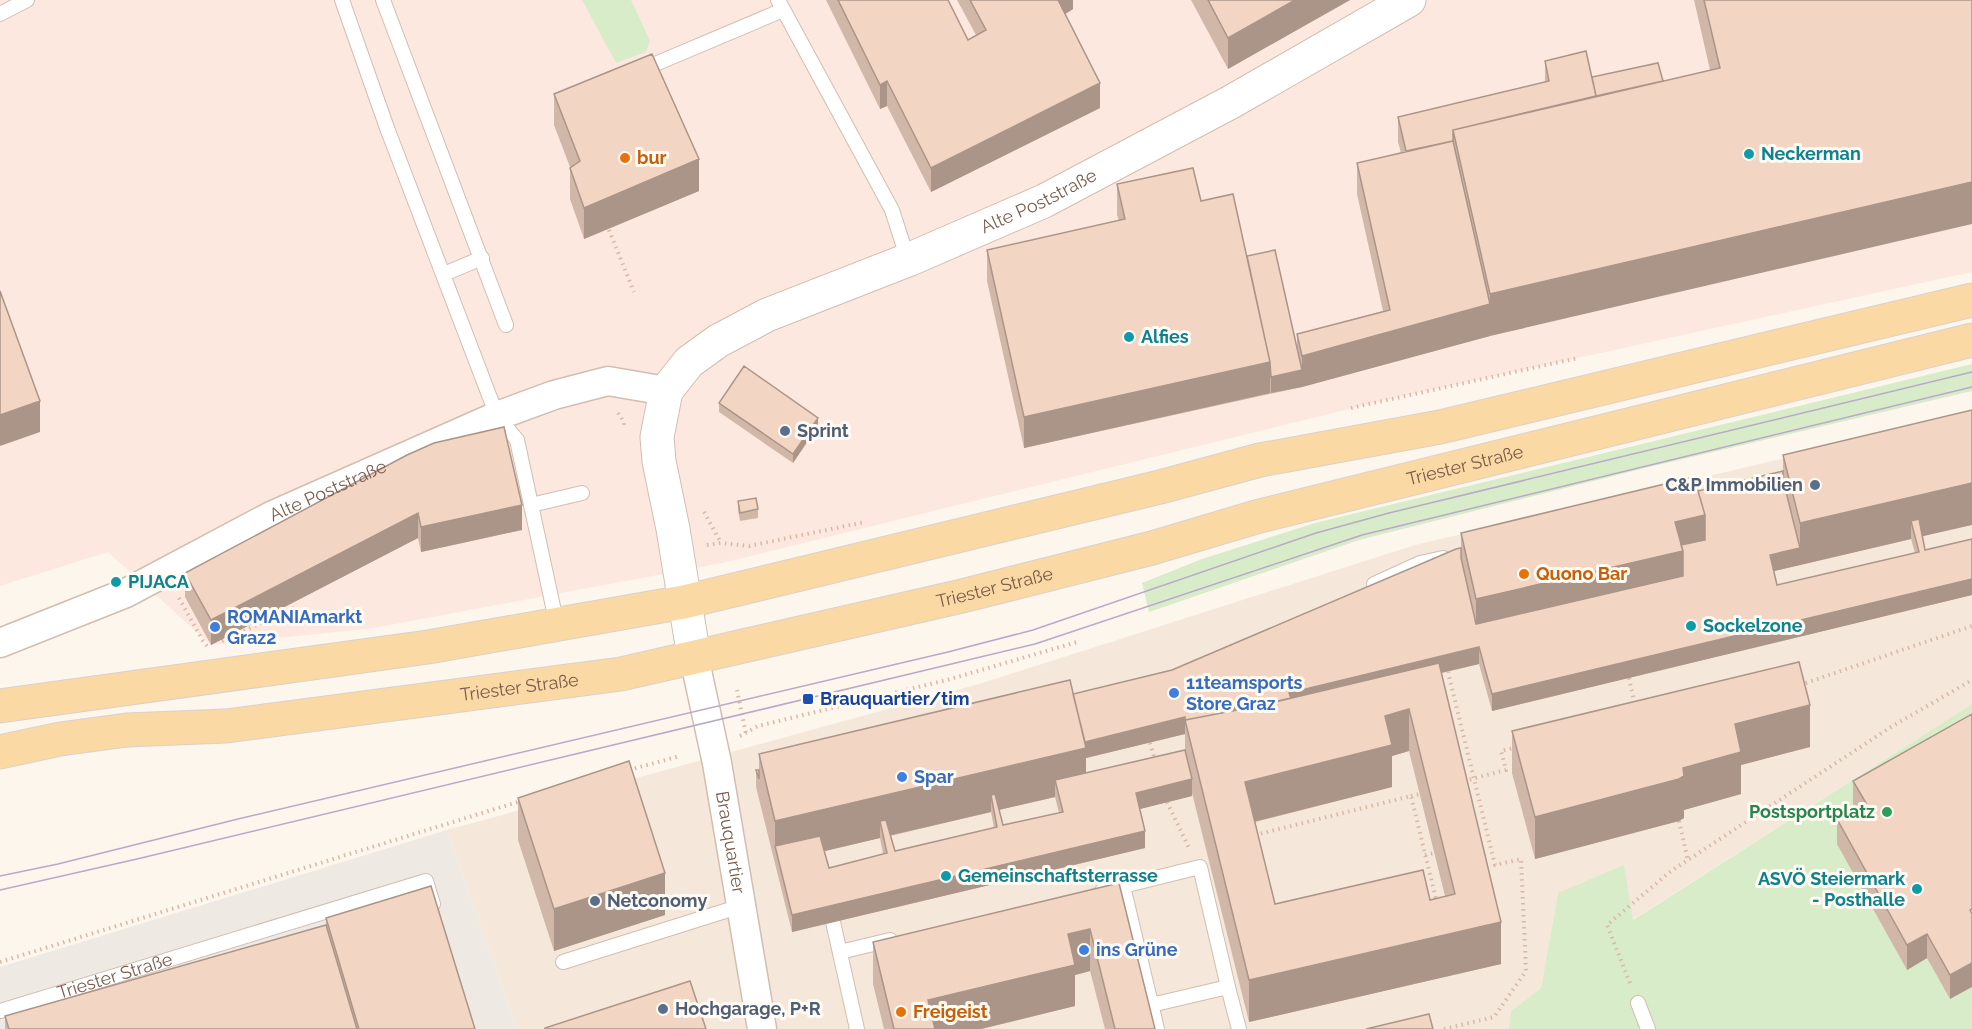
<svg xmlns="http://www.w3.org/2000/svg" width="1972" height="1029" viewBox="0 0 1972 1029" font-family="Raleway,sans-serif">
<rect width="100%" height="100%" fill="#fdf6ec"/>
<path fill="#f5e8da" d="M 1972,414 L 1972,704 L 1632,920 L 1558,893 L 1541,988 L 1511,1011 L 1509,1029 L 517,1029 L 447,830 L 979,684 L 1415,545 Z"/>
<path fill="#fde8e0" d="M 0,0 L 1972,0 L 1972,272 L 1394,398 L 722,563 L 374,628 L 211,645 L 108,552 L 0,586 Z"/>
<path fill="#efe9e4" d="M 447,830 L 517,1029 L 0,1029 L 0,967 Z"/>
<path fill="#d8ecc9" d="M 582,0 L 631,0 L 650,41 L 646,52 L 616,63 Z
M 1972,364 L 1972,391 L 1645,468 L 1359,540 L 1149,612 L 1142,583 L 1202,559 L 1315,523 Z
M 1972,704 L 1972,1029 L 1509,1029 L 1511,1011 L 1541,988 L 1558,893 L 1624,865 L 1633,920 Z"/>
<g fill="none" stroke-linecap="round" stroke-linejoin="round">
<g stroke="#d1beb0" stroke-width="16">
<g id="service">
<path d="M 342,0 L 387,128 L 497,416 L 517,440 L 557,625"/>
<path d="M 383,0 L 506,325"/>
<path d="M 778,0 L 892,210 L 908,260"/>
<path d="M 0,14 L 27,0"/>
<path d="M 641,70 L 783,10"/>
<path d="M 444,274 L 482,258"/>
<path d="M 531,505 L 582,493"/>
<path d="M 1374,584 L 1420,563 L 1443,558"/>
<path d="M 1123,886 L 1200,867 L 1228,987"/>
<path d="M 1102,891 L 1123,886 L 1157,1029"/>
<path d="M 833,922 L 857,1029"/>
<path d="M 840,952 L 890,940"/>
<path d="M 563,962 L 741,906"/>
<path d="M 1638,1003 L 1648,1029"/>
<path d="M 1151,1005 L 1228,987 L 1239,1029"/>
<path id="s1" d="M 0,1011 L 426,881 L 433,904"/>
</g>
</g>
<g stroke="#d1beb0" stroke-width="31">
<g id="minor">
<path id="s2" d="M 0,643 L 126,593 L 271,516 L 497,416 L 554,395 L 608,381 L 666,391"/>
<path id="s3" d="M 694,657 L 717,763 L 762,1029"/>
</g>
</g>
<g stroke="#d1beb0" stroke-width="35">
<g id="tertiary">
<path id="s4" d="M 694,657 L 673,529 L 659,461 L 657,437 L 666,391 L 689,362 L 718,341 L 767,315 L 908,260 L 1044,201 L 1231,102 L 1409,0"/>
</g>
</g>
<g stroke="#dad1cd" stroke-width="35">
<g id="primary">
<path d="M 0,706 L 428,647 L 684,602 L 1160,487 L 1260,460 L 1440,427 L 1972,300"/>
<path id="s5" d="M 0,752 L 60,739 L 127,730 L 226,726 L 621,674 L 962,596 L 1152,548 L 1256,517 L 1972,340"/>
</g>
</g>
<path stroke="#d9b8a5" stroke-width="4" stroke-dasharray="1.5 4.5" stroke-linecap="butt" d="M 609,230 L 634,292
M 1351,408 L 1578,358
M 618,413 L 624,422 L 624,428
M 704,512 L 721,543
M 707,545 L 721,543 L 749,546 L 865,522
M 179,598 L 203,641 L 207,646
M 222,641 L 298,606
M 1629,678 L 1635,706
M 1800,685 L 1972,626
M 737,690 L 746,734
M 740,736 L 758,726 L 947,680 L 1077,642
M 1150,743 L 1155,760
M 629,770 L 680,756
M 1464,781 L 1506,770 L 1501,751 L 1517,747
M 1411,796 L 1420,794
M 1167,802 L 1189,848
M 1679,821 L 1688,861
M 1255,835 L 1411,796 L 1437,903
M 1425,855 L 1434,853
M 0,962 L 521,801
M 1630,983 L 1607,925 L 1671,871 L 1891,727 L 1972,680
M 1444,1029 L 1494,1017 L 1526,971 L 1521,859 L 1495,865 L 1448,672"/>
<use href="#service" stroke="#fff" stroke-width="14"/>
<use href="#minor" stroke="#fff" stroke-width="28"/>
<use href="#tertiary" stroke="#fff" stroke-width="33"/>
<use href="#primary" stroke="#fbd9a5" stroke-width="33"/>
<path stroke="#b9a8c9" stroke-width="1.5" d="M 0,876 L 58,864 L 238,819 L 948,652 L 1033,630 L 1316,533 L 1389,513 L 1972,372
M 0,890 L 137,859 L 1035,644 L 1362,535 L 1972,387"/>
</g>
<path fill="#d1b7a8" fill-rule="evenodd" d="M 826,0 L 948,0 L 968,40 L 976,35 L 957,0 L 1073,0 L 1073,9 L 1065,14 L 1100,108 L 931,192 L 887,106 L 880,109 Z
M 1191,0 L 1350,0 L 1228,69 Z
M 1694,0 L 1972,0 L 1490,336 L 1302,387 L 1024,448 L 987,281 L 987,250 L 1119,221 L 1117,215 L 1117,184 L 1201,201 L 1247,256 L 1297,347 L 1297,334 L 1383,311 L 1357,194 L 1357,163 L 1401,153 L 1398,142 L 1398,117 L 1545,82 L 1545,61 L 1592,77 L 1663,81 L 1710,70 Z
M 554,94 L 699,191 L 584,239 L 570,199 L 570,167 L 554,125 Z
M 719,403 L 818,426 L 793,463 L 719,412 Z
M 1972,410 L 1923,537 L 1925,550 L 1972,539 L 1972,595 L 1492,711 L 1479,664 L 1441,673 L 1501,964 L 1249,1022 L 1192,793 L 1192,796 L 1140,809 L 1145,848 L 792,932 L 756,787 L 756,770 L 759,770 L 759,754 L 1073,694 L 1172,670 L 1461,548 L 1461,533 L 1698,491 L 1783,471 L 1783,455 ZM 1911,539 L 1915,553 L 1777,585 L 1774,571 ZM 1185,734 L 1185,750 L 1086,773 L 1086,758 ZM 1409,751 L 1445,896 L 1430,900 L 1275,904 L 1255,822 L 1392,787 L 1392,756 ZM 1055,797 L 1059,813 L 1003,825 L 999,810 ZM 991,812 L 994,828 L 895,851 L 890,836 ZM 880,838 L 883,854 L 829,868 L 824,851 Z
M 407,455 L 522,530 L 421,552 L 418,538 L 211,645 L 185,597 L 185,573 Z
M 738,501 L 758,509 L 758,518 L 740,521 L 738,510 Z
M 1972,714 L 1950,999 L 1927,958 L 1907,970 L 1837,844 L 1837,819 L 1855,809 L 1853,805 L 1853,781 Z
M 1512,731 L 1810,747 L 1741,765 L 1741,794 L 1684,810 L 1684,818 L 1679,821 L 1535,859 L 1512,773 Z
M 518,798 L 665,915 L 554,951 L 518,840 Z
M 1119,883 L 1155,1029 L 1105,1029 L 1090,971 L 1075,975 L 1075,1006 L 981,1029 L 884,1029 L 873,984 L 873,942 Z
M 326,918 L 475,1029 L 5,1029 L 5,1016 L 326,925 Z"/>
<path fill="#aa9588" d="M 1056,0 L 1073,0 L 1073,9 L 1056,20 Z
M 1295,0 L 1350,0 L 1228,69 L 1228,38 Z
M 887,81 L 887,106 L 880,109 L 880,85 Z
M 1100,83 L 1100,108 L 931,192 L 931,168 Z
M 699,159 L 699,191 L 584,239 L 584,208 Z
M 1972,182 L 1972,224 L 1490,336 L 1302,387 L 1271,393 L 1271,377 L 1302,370 L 1302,356 L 1490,304 L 1490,294 Z
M 1270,362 L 1270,393 L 1024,448 L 1024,417 Z
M 40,401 L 40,432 L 0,446 L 0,415 Z
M 818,418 L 818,426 L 793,463 L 793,454 Z
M 1972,483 L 1972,525 L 1915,538 L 1911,521 L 1911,539 L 1770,572 L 1770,555 L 1800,548 L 1800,523 Z
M 522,505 L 522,530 L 421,552 L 421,527 Z
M 418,513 L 418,538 L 211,645 L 211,620 Z
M 1705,515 L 1705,556 L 1683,593 L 1476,641 L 1476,599 L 1466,557 Z
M 1972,579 L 1972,595 L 1492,711 L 1492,694 Z
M 1479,647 L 1479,664 L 1289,709 L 1289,693 Z
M 1250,701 L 1250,718 L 1226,724 L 1226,707 Z
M 1810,705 L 1810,747 L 1741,765 L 1741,794 L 1684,810 L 1684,818 L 1679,821 L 1535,859 L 1535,817 L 1683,768 L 1735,724 Z
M 1409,709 L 1409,751 L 1392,756 L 1392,787 L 1245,824 L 1245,782 L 1385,716 Z
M 1185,717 L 1185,734 L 1086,758 L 1086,789 L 1055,780 L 1055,797 L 994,811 L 991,795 L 991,812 L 883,837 L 880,821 L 880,838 L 779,862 L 775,846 L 775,863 L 775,821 L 1079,743 Z
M 1192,779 L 1192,796 L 1136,810 L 1136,793 Z
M 1145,831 L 1145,848 L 792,932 L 792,915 Z
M 665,873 L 665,915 L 554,951 L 554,909 Z
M 1501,922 L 1501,964 L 1249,1022 L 1249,980 Z
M 1090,929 L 1090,971 L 1075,975 L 1075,1006 L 981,1029 L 928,1029 L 928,1000 L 1068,934 Z
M 1927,934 L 1927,958 L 1907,970 L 1907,945 Z
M 1972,963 L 1972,987 L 1950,999 L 1950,975 Z"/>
<path fill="#f3d5c3" stroke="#aa9588" stroke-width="1.5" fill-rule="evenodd" d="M 838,0 L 948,0 L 968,40 L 986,30 L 970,0 L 1058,0 L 1100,83 L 931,168 L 887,81 L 880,85 Z
M 1208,0 L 1295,0 L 1228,38 Z
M 1704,0 L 1972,0 L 1972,182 L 1490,294 L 1453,130 L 1720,68 Z
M 1586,51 L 1596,96 L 1453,130 L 1453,141 L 1406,151 L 1398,117 L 1549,81 L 1545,61 Z
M 652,54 L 699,159 L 584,208 L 570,168 L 580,161 L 554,94 Z
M 1658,63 L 1663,81 L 1596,96 L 1592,77 Z
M 1453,141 L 1490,304 L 1302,356 L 1297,334 L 1390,310 L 1357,163 Z
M 1193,168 L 1201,201 L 1233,194 L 1270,362 L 1024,417 L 987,250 L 1125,219 L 1117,184 Z
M 1275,250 L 1302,370 L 1271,377 L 1270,362 L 1247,256 Z
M 0,291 L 40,401 L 0,415 Z
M 744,366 L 818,418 L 793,454 L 719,403 Z
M 1972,410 L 1972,483 L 1800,523 L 1783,455 Z
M 504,427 L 522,505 L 421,527 L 418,513 L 211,620 L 185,573 L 407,455 L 434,443 Z
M 1783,471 L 1783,480 L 1800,548 L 1770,555 L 1777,585 L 1919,552 L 1911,521 L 1919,519 L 1925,550 L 1972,539 L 1972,579 L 1492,694 L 1479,647 L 1289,693 L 1291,698 L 1251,707 L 1250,701 L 1226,707 L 1227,712 L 1185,720 L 1185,717 L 1085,742 L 1073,694 L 1172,670 L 1456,549 L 1461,548 L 1461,558 L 1476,624 L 1683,576 L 1683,551 L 1681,545 L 1705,540 L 1705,515 L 1698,491 Z
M 1694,477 L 1705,515 L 1675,522 L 1683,551 L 1476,599 L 1461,533 Z
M 756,498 L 758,509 L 740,513 L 738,501 Z
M 1799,662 L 1810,705 L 1735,724 L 1741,752 L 1683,768 L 1684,776 L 1679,779 L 1535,817 L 1512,731 Z
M 1439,663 L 1501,922 L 1249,980 L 1185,720 L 1258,706 ZM 1409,709 L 1455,894 L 1430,900 L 1423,870 L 1275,904 L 1245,782 L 1392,745 L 1385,716 Z
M 1070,680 L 1086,748 L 775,821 L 759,754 Z
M 1972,714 L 1972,909 L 1970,910 L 1972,914 L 1972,963 L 1950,975 L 1927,934 L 1907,945 L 1837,819 L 1866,803 L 1853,781 Z
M 1185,750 L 1192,779 L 1136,793 L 1145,831 L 792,915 L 775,846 L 820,836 L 829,868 L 887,853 L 880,821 L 886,820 L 895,851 L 997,827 L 991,795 L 995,794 L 1003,825 L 1063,812 L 1055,780 Z
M 629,761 L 665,873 L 554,909 L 518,798 Z
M 756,770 L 759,770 L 759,779 Z
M 1119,883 L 1155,1029 L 1115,1029 L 1090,929 L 1068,934 L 1075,965 L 928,1000 L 935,1029 L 894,1029 L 873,942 Z
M 431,886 L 475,1029 L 359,1029 L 326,918 Z
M 326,925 L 357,1029 L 9,1029 L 5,1016 Z
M 690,981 L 706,1029 L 545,1029 L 545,1028 Z
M 1429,1014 L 1433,1029 L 1366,1029 Z"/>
<g fill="#0f9aa8" stroke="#fffaf3" stroke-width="2">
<circle cx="1749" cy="154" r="6"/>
<circle cx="1129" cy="337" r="6"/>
<circle cx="116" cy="582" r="6"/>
<circle cx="1691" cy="626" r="6"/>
<circle cx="946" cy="876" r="6"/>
<circle cx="1917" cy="889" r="6"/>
</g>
<g fill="#e8710a" stroke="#fffaf3" stroke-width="2">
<circle cx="625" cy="158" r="6"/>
<circle cx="1524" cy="574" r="6"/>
<circle cx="901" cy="1012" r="6"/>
</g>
<g fill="#5c6f8a" stroke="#fffaf3" stroke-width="2">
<circle cx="785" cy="431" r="6"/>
<circle cx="1815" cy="485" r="6"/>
<circle cx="595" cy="901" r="6"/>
<circle cx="663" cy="1009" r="6"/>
</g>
<g fill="#3f7fe0" stroke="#fffaf3" stroke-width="2">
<circle cx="215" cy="627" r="6"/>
<circle cx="1174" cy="693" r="6"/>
<circle cx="902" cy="777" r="6"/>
<circle cx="1084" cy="950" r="6"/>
</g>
<rect fill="#1a4fb4" stroke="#fffaf3" stroke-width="2" x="802" y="693" width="12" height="12" rx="3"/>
<circle fill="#2e9e5b" stroke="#fffaf3" stroke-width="2" cx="1887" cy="812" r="6"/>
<g text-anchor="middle" stroke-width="6" stroke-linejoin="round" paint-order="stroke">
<g font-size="18" font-weight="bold" fill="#0d838f" stroke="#fffaf3" text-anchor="start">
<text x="1761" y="160">Neckerman</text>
<text x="1141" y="343">Alfies</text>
<text x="128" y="588">PIJACA</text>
<text x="1703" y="632">Sockelzone</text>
<text x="958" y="882">Gemeinschaftsterrasse</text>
<text x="1905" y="885" text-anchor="end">ASVÖ Steiermark<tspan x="1905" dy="21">- Posthalle</tspan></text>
</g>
<g font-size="18" font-weight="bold" fill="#c56008" stroke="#fffaf3" text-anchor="start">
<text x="637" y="164">bur</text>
<text x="1536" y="580">Quono Bar</text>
<text x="913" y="1018">Freigeist</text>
</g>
<g font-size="18" fill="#7a5c4d" stroke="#fffaf3">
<text dy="6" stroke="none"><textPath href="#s4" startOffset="693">Alte Poststraße</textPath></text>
<text dy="6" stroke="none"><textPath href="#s5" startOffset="1496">Triester Straße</textPath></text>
<text dy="6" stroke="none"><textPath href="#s2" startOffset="362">Alte Poststraße</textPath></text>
<text dy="6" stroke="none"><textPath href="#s5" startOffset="1010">Triester Straße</textPath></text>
<text dy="6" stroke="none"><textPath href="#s5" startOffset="524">Triester Straße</textPath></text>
<text dy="6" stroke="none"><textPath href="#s3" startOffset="189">Brauquartier</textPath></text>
<text dy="6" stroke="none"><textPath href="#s1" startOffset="120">Triester Straße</textPath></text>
</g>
<g font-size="18" font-weight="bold" fill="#4e5e75" stroke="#fffaf3" text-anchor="start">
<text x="797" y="437">Sprint</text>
<text x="1803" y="491" text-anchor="end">C&amp;P Immobilien</text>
<text x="607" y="907">Netconomy</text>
<text x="675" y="1015">Hochgarage, P+R</text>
</g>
<g font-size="18" font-weight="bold" fill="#366cbe" stroke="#fffaf3" text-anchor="start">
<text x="227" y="623">ROMANIAmarkt<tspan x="227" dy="21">Graz2</tspan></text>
<text x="1186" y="689">11teamsports<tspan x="1186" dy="21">Store Graz</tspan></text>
<text x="914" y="783">Spar</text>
<text x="1096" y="956">ins Grüne</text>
</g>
<g font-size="18" font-weight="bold" fill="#164399" stroke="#fffaf3" text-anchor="start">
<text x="820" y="705">Brauquartier/tim</text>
</g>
<g font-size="18" font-weight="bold" fill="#27864d" stroke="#fffaf3" text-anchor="end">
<text x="1875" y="818">Postsportplatz</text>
</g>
</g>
</svg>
